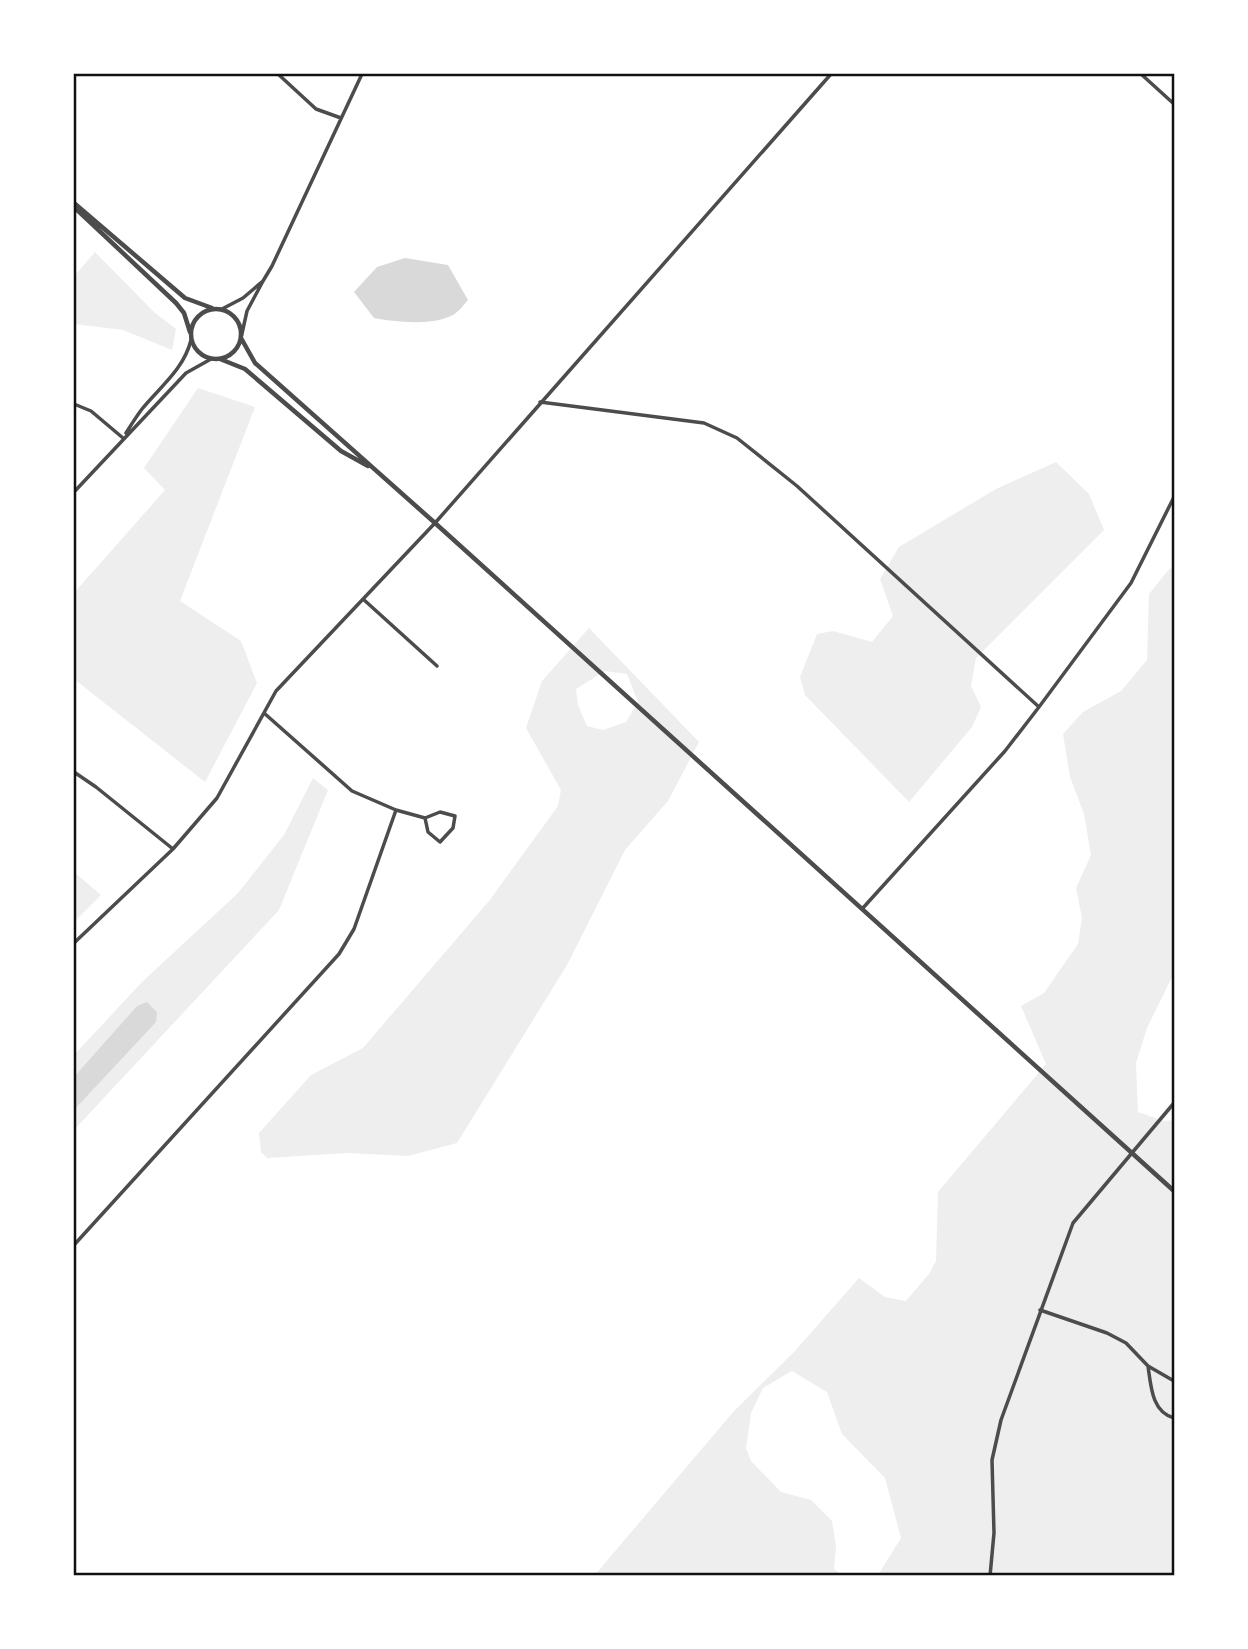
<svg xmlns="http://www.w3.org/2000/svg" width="1248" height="1649" viewBox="0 0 1248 1649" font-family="'Noto Sans',sans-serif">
<rect width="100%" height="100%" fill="#fff"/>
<path fill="#eee" fill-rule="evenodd" d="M 95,252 L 155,313 L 176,329 L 172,350 L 123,330 L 74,324 L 74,273 L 77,273 Z
M 198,388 L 255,407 L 180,601 L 241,641 L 257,683 L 205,782 L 74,679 L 74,593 L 165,490 L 144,468 Z
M 1056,462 L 1089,494 L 1104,530 L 976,658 L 971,686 L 981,707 L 972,727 L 909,802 L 805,695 L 800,677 L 817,634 L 833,631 L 872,642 L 893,616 L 880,579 L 899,547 L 996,489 Z
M 1170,568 L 1174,570 L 1174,973 L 1147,1028 L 1136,1063 L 1138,1112 L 1164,1121 L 1174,1120 L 1174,1575 L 878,1575 L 901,1538 L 885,1478 L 842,1434 L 827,1392 L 792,1371 L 763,1388 L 751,1413 L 746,1448 L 751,1461 L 781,1492 L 811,1500 L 832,1521 L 836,1546 L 834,1569 L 842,1575 L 594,1576 L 734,1411 L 794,1352 L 859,1278 L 885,1297 L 906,1301 L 929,1274 L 936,1261 L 938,1192 L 1046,1064 L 1021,1006 L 1044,993 L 1078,944 L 1082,918 L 1076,888 L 1091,855 L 1084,814 L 1070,777 L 1063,734 L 1083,712 L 1121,691 L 1147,660 L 1149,594 Z
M 589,628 L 699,742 L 668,801 L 625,850 L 567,965 L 457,1143 L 408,1156 L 348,1153 L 267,1158 L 261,1152 L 259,1133 L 311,1075 L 363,1048 L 489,901 L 558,806 L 561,790 L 526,728 L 542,681 ZM 605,671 L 627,674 L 638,702 L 626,722 L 603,730 L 587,726 L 578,705 L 576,689 Z
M 313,778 L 328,790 L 279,910 L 74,1130 L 74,1055 L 142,982 L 238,893 L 284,835 Z
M 74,872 L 101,895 L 74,922 Z"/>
<path fill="#d9d9d9" d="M 405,258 L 448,265 L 468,300 C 464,304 461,309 457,312 C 440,327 394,322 374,318 L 354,292 L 377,267 Z
M 147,1002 L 157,1012 L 156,1022 L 74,1110 L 74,1077 L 137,1006 Z"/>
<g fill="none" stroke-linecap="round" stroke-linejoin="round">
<path stroke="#4c4c4c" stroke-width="3.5" d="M 278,74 L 316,109 L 341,118
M 1141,74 L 1174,104
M 263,281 L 272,266 L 362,74
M 222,309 L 243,298 L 263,281 L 247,311 L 241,338
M 540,402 L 704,423 L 737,438 L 797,486 L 1039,707
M 74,404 L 91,411 L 123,438
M 126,433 C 131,425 136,417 142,409 C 160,387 184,369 191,340
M 74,492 L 186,373 L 211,359
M 363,599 L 437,666
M 264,713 L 352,791 L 396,810 L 425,818 L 440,812 L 455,816 L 453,828 L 440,842 L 428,832 L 425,818
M 74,772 L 96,787 L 173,849
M 862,909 L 1005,751 L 1039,707 L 1131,583 L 1174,497
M 74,943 L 173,849 L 217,798 L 276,691 L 435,523 L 831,74
M 74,1245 L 339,954 L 354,929 L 396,810
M 1040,1310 L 1107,1333 L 1126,1343 L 1148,1366 L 1174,1381
M 1148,1366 C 1151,1387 1152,1412 1174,1418
M 990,1576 L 994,1533 L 992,1460 L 1001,1420 L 1073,1223 L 1174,1103"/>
<path stroke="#4c4c4c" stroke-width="4.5" d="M 74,203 L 185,298 L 212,308
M 74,207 L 176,303 L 184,313 L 190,332
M191 334a25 25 0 1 1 50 0a25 25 0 1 1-50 0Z
M 241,338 L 255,363 L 435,523 L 1174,1191
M 220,359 L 245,369 L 341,451 L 368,466"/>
</g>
<rect width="1248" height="1649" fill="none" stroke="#ffffff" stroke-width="150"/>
<rect x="75" y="75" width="1098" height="1499" fill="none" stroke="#111" stroke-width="2.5"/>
</svg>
